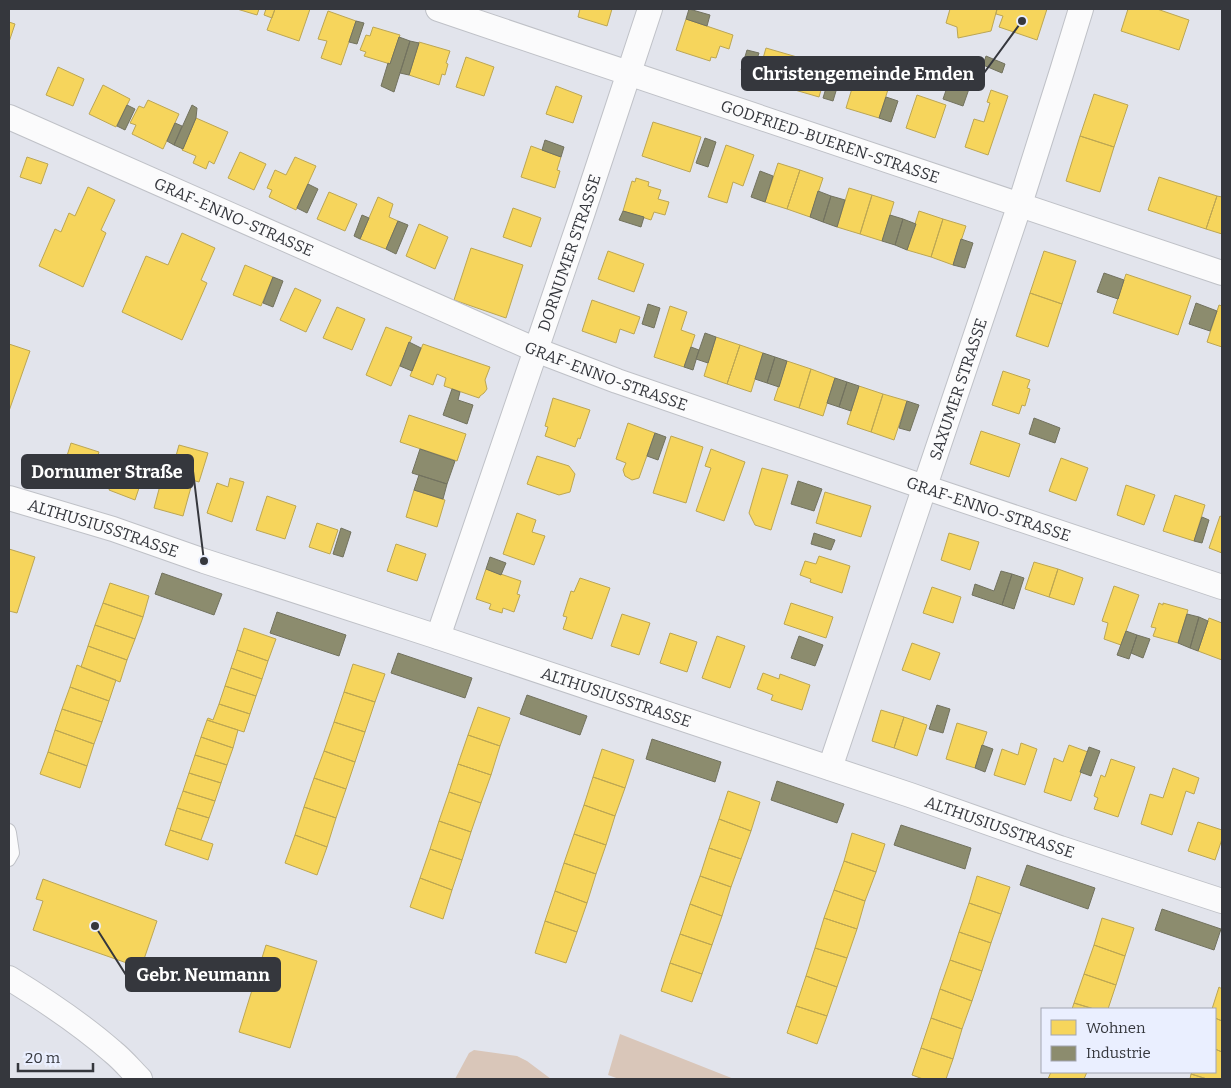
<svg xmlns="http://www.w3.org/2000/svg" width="1231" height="1088" viewBox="0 0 1231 1088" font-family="Bitter,serif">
<rect width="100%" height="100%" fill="#e2e4ec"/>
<path fill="#d9c6b9" d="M 620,1034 L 734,1079 L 619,1079 L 608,1075 Z
M 474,1050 L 517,1056 L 527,1061 L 551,1079 L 455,1079 L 469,1053 Z"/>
<path fill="#f6d55c" stroke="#bca653" d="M 237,9 L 259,9 L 257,15 Z
M 266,9 L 275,9 L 272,18 L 264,15 Z
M 275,9 L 310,9 L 299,41 L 267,30 Z
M 580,9 L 612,9 L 607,26 L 578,17 Z
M 950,9 L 997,9 L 991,31 L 958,38 L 957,27 L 946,23 Z
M 997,9 L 1047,9 L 1037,40 L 999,27 L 1003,16 L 996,14 Z
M 1128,9 L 1157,9 L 1189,20 L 1179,50 L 1121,31 Z
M 328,11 L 356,21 L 341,65 L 321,58 L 327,41 L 318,39 Z
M 686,19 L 733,35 L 729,49 L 720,46 L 716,58 L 711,57 L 710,61 L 676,50 Z
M 9,22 L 15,24 L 9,42 Z
M 373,27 L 400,35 L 390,64 L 364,56 L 366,52 L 360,50 L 366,35 L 370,36 Z
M 419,42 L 450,51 L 446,63 L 448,64 L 445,75 L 442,74 L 439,85 L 409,75 Z
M 766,48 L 797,57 L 788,88 L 757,79 Z
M 466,57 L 494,67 L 484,96 L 456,87 Z
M 797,57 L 828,66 L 819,97 L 788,88 Z
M 58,67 L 84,79 L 73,106 L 46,95 Z
M 858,69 L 891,80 L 879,118 L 846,108 Z
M 103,85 L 130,99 L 116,127 L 89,114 Z
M 556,86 L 582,96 L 573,123 L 546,114 Z
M 991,90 L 1008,96 L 988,155 L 965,147 L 974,119 L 984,122 L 990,103 L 987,102 Z
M 1094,94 L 1128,105 L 1114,147 L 1080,136 Z
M 917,95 L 946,105 L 935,138 L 906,128 Z
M 148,100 L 179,114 L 163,149 L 132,134 L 136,125 L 130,123 L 139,106 L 144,108 Z
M 196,118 L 228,132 L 214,164 L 209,161 L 206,169 L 193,163 L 196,156 L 182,150 Z
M 653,122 L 701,137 L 690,172 L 642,156 Z
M 1080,136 L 1114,147 L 1100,192 L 1066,181 Z
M 726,145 L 754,155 L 743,186 L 733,182 L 727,203 L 708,197 Z
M 531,146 L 561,157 L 557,170 L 560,171 L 555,188 L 521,177 Z
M 240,152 L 266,164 L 254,190 L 228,178 Z
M 27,157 L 48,164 L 41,184 L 20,177 Z
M 295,157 L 316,166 L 296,210 L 269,197 L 272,190 L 267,188 L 275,170 L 286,175 Z
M 778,163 L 800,170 L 787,209 L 765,202 Z
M 800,170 L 823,178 L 810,217 L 787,209 Z
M 1159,177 L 1217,196 L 1206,229 L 1148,210 Z
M 636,178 L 649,182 L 648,186 L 661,190 L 658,199 L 669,202 L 665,215 L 654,212 L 651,220 L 623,211 L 632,181 L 635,182 Z
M 88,187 L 115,200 L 101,230 L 106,233 L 83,287 L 39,266 L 55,229 L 61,232 L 69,213 L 75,216 Z
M 849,188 L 872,195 L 860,234 L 837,227 Z
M 329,192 L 357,204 L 345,231 L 317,219 Z
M 872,195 L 894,202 L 882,241 L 860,234 Z
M 1217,196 L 1222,197 L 1222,234 L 1206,229 Z
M 378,197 L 393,204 L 389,217 L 398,221 L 386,249 L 360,239 Z
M 513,208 L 541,218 L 531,247 L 503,237 Z
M 919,211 L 943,219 L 931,257 L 907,250 Z
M 943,219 L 966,226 L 953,265 L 931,257 Z
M 419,224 L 448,237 L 435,269 L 406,256 Z
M 182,233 L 215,248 L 201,280 L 207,283 L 182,340 L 122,312 L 146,256 L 168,265 Z
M 471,248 L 523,265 L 506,318 L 454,300 Z
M 608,251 L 644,264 L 634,292 L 598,279 Z
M 1044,251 L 1076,261 L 1062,304 L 1030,293 Z
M 245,265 L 273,277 L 261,306 L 233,295 Z
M 1126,274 L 1191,296 L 1178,335 L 1113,313 Z
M 295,288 L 321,300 L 306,332 L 280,320 Z
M 1030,293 L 1062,304 L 1048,347 L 1016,336 Z
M 592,300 L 640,317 L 634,334 L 620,329 L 616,343 L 582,331 Z
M 1219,305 L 1222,306 L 1222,347 L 1207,342 Z
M 670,306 L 687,312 L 681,330 L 695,335 L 684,367 L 654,357 Z
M 337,307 L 365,319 L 352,350 L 323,338 Z
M 386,327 L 412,337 L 391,386 L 366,375 Z
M 716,337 L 740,345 L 727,384 L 704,376 Z
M 9,344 L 30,351 L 9,411 Z
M 423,344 L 490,367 L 485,380 L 487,389 L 484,393 L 480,396 L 479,398 L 444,386 L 446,378 L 437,374 L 433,385 L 410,376 Z
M 740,345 L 763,353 L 751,392 L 727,384 Z
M 787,361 L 811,369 L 799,408 L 774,400 Z
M 811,369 L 835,378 L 823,416 L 799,408 Z
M 1003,371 L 1030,380 L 1027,388 L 1030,389 L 1025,406 L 1022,405 L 1019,414 L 992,405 Z
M 859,386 L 883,394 L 871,432 L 847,424 Z
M 883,394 L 907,401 L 894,440 L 871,432 Z
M 553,398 L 590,410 L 580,439 L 578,438 L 575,447 L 545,436 L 548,427 L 545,426 Z
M 409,415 L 466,434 L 457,461 L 400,442 Z
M 628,423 L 655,433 L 639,478 L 632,480 L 625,476 L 623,470 L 626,463 L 616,459 Z
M 981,431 L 1020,444 L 1009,477 L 970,464 Z
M 671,436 L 703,447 L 686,503 L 653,493 Z
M 71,443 L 99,452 L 89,483 L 61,475 Z
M 179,445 L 208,453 L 199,482 L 171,474 Z
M 711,449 L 745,462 L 724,521 L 696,511 L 711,468 L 705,466 Z
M 537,456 L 569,466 L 575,474 L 570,492 L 559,495 L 527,484 Z
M 1061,458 L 1088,468 L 1076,501 L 1049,491 Z
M 119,461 L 145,470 L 135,500 L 109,490 Z
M 762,468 L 788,475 L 771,530 L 755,525 L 749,513 Z
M 162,478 L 191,487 L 183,516 L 154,508 Z
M 230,478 L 244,482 L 232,522 L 207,513 L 217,483 L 228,487 Z
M 1126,485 L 1155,495 L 1144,525 L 1117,515 Z
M 414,490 L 445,500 L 437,527 L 406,517 Z
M 825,492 L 871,506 L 861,537 L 816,523 Z
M 1175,495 L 1205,505 L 1194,541 L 1163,531 Z
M 267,496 L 296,506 L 285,539 L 256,530 Z
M 517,513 L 536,520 L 532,532 L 545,536 L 534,565 L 503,554 Z
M 1220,516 L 1222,517 L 1222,553 L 1209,548 Z
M 317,523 L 338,530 L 330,554 L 309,547 Z
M 949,533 L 979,542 L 970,570 L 941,560 Z
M 396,544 L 426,554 L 417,581 L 387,571 Z
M 9,549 L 35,557 L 17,613 L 9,611 Z
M 819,556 L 850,566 L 842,593 L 810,582 L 811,579 L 800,575 L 805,561 L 816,564 Z
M 1034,562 L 1058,569 L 1049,597 L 1025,589 Z
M 486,569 L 521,581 L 517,594 L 520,595 L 514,612 L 503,608 L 502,613 L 489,609 L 491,604 L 476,599 Z
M 1058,569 L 1083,578 L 1074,605 L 1049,597 Z
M 580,578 L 610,588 L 592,639 L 563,629 L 567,617 L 563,616 L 571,591 L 574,592 Z
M 110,583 L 149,596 L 143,617 L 103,603 Z
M 1114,586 L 1139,595 L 1121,645 L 1104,639 L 1108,623 L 1102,621 Z
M 932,587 L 961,597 L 953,623 L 923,613 Z
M 103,603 L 143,617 L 135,639 L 95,625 Z
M 791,603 L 833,617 L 826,638 L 784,624 Z
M 1159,603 L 1163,605 L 1163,603 L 1188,610 L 1178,643 L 1153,636 L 1156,628 L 1151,627 Z
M 622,614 L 650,623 L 639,655 L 611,646 Z
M 1209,618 L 1222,623 L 1222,660 L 1198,651 Z
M 95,625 L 135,639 L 127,660 L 88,646 Z
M 244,628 L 276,639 L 268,661 L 237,650 Z
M 670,633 L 697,642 L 687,672 L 660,663 Z
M 717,636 L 745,646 L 730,688 L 702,678 Z
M 912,643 L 940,653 L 930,680 L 902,670 Z
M 88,646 L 127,660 L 120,682 L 81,667 Z
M 237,650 L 268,661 L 262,679 L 231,668 Z
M 353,664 L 385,674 L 375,702 L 344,692 Z
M 77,665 L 116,680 L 109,701 L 70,687 Z
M 231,668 L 262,679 L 256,696 L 225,686 Z
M 763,673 L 779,679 L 780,674 L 810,685 L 802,710 L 771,700 L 773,695 L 757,689 Z
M 225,686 L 256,696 L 250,714 L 219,704 Z
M 70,687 L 109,701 L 102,722 L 62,709 Z
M 344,692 L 375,702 L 365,732 L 334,722 Z
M 219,704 L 250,714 L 244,732 L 207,720 L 208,718 L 213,720 Z
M 478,707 L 510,718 L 500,746 L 468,735 Z
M 62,709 L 102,722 L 94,744 L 55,730 Z
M 881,710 L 904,717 L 894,748 L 872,741 Z
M 904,717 L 927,725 L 917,756 L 894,748 Z
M 207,720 L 238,730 L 233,748 L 201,737 Z
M 334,722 L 365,732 L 355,762 L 324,751 Z
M 957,723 L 987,732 L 975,768 L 946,759 Z
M 55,730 L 94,744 L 87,766 L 48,752 Z
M 468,735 L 500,746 L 491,775 L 458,764 Z
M 201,737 L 233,748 L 227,765 L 195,755 Z
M 1021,743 L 1037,749 L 1025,785 L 994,775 L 1002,749 L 1018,755 Z
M 1069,745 L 1088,752 L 1071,801 L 1044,792 L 1054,758 L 1063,762 Z
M 602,749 L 634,760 L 625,788 L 593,777 Z
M 324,751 L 355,762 L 346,789 L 314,778 Z
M 48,752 L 87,766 L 80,788 L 40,774 Z
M 195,755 L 227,765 L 221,783 L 189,773 Z
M 1111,759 L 1135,767 L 1118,817 L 1094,809 L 1098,798 L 1094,796 L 1101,775 L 1105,777 Z
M 458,764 L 491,775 L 481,803 L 449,792 Z
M 1173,768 L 1199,778 L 1194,794 L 1186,791 L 1172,835 L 1141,824 L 1150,794 L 1163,798 Z
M 189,773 L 221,783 L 215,801 L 183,791 Z
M 593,777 L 625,788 L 615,816 L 584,805 Z
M 314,778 L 346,789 L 336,818 L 304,807 Z
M 183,791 L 215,801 L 209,818 L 177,808 Z
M 728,791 L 760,802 L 751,831 L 719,819 Z
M 449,792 L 481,803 L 471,832 L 439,821 Z
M 584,805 L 615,816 L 606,845 L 574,834 Z
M 304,807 L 336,818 L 327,847 L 295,835 Z
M 177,808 L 209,818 L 201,840 L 170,830 Z
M 719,819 L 751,831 L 741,859 L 709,848 Z
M 439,821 L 471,832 L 462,860 L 430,849 Z
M 1198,822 L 1222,830 L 1222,839 L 1215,860 L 1188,851 Z
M 170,830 L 213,844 L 208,860 L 165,845 Z
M 852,833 L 885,844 L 876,872 L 844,861 Z
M 574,834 L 606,845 L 596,874 L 564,863 Z
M 295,835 L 327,847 L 317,875 L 285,863 Z
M 709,848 L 741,859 L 731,887 L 700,876 Z
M 430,849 L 462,860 L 452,890 L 420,878 Z
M 844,861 L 876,872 L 865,901 L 834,890 Z
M 564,863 L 596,874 L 587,903 L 555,891 Z
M 700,876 L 731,887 L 722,916 L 690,904 Z
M 977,876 L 1010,887 L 1001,914 L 969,903 Z
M 420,878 L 452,890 L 443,919 L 410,907 Z
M 43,879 L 157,921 L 141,968 L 33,930 L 43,901 L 36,899 Z
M 834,890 L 865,901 L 857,929 L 824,918 Z
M 555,891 L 587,903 L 577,932 L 545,921 Z
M 969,903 L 1001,914 L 991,943 L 959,932 Z
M 690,904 L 722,916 L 712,945 L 680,934 Z
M 824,918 L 857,929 L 847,958 L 815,948 Z
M 1102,918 L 1134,928 L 1125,956 L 1094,945 Z
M 545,921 L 577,932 L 566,963 L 535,953 Z
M 959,932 L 991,943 L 982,971 L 950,960 Z
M 680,934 L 712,945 L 702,974 L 670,963 Z
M 266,945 L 317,961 L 290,1048 L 239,1032 Z
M 1094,945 L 1125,956 L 1116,985 L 1084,974 Z
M 815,948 L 847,958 L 837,987 L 806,976 Z
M 950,960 L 982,971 L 972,1001 L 940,989 Z
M 670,963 L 702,974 L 692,1002 L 661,991 Z
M 1084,974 L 1116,985 L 1108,1009 L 1094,1009 L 1074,1003 Z
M 806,976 L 837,987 L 827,1016 L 796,1006 Z
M 1219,987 L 1222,989 L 1222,1021 L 1215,1018 L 1215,1009 L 1212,1009 Z
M 940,989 L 972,1001 L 962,1029 L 931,1018 Z
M 1074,1003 L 1094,1009 L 1072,1009 Z
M 796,1006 L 827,1016 L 817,1044 L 787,1033 Z
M 931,1018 L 962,1029 L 953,1059 L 921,1048 Z
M 1215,1018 L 1222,1021 L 1222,1052 L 1215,1049 Z
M 921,1048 L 953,1059 L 946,1079 L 923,1079 L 912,1075 Z
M 1215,1049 L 1222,1052 L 1222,1079 L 1207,1079 L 1191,1074 L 1192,1072 L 1215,1072 Z
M 1051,1072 L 1087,1072 L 1084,1079 L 1048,1079 Z
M 1191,1074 L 1207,1079 L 1190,1079 Z"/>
<path fill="#8c8c6e" stroke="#72725f" d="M 689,9 L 710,15 L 707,26 L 686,19 Z
M 356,21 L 364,23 L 357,44 L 349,42 Z
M 399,37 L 410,41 L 394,92 L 381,86 L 388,63 L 390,64 Z
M 410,41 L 419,43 L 409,75 L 400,73 Z
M 747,50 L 759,53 L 752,74 L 741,70 Z
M 986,56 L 1005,64 L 1002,73 L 983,65 Z
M 829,78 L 839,81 L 833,101 L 823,98 Z
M 950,79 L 970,86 L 963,106 L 943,99 Z
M 886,97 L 898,101 L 891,122 L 879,118 Z
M 127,105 L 135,109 L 125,130 L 117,126 Z
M 192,105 L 197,108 L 196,118 L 183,149 L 174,145 Z
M 175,123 L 182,126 L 174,145 L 167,141 Z
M 705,138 L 716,142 L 708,167 L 696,163 Z
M 545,140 L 564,147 L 561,157 L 542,150 Z
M 760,171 L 773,176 L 765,202 L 751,197 Z
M 308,184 L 318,189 L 307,213 L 297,208 Z
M 818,191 L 831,196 L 823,222 L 810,217 Z
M 831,196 L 845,200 L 837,227 L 823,222 Z
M 623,211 L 644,217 L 641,227 L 619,220 Z
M 362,215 L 369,218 L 360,239 L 354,236 Z
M 890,215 L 903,219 L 895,245 L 882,241 Z
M 903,219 L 916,224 L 907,250 L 895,245 Z
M 398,221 L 408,225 L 396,254 L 386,249 Z
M 961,239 L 973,243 L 965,268 L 953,265 Z
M 1104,273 L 1124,280 L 1118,299 L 1097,292 Z
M 273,277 L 283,281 L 273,307 L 263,303 Z
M 1196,303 L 1217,311 L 1210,331 L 1189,324 Z
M 648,304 L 660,308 L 654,328 L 642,324 Z
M 705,333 L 716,337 L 708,363 L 696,359 Z
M 409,342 L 421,348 L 412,371 L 400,366 Z
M 691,347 L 699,350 L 693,370 L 684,367 Z
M 763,353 L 775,357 L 767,383 L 755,379 Z
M 775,357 L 787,361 L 779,387 L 767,383 Z
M 835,378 L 847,382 L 839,407 L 827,403 Z
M 847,382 L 859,386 L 851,411 L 839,407 Z
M 452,389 L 460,392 L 458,400 L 473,405 L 467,424 L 443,415 Z
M 907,401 L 919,405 L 910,431 L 899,428 Z
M 1034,418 L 1060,428 L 1055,443 L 1029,434 Z
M 655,433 L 666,437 L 658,460 L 647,456 Z
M 420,449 L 455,461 L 447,484 L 412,473 Z
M 419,475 L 447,484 L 443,499 L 414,490 Z
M 798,481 L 822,489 L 814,511 L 791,504 Z
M 1202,517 L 1209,520 L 1202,543 L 1194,541 Z
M 341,528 L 351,532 L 343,557 L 333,554 Z
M 814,533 L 835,540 L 831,550 L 811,544 Z
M 490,557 L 506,563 L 501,575 L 486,569 Z
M 1001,571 L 1012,574 L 1002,605 L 972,595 L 975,584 L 994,591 Z
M 162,573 L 222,594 L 214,615 L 155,594 Z
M 1012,574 L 1024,578 L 1014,609 L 1002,605 Z
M 277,612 L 346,635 L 339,656 L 270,633 Z
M 1187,614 L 1199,617 L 1190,648 L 1178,643 Z
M 1199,617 L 1208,621 L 1198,651 L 1190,648 Z
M 1126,631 L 1137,635 L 1129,659 L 1117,655 Z
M 1137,635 L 1150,639 L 1143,658 L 1131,653 Z
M 799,636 L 823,645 L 815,666 L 791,658 Z
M 398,653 L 472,678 L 465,698 L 391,673 Z
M 527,695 L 587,716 L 580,735 L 520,714 Z
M 937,705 L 950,709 L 943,733 L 929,729 Z
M 652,739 L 721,762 L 715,782 L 646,759 Z
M 982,745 L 993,749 L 985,772 L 975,768 Z
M 1089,747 L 1100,751 L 1091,776 L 1080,772 Z
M 777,781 L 844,804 L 837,823 L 771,800 Z
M 901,825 L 971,848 L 965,869 L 894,845 Z
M 1027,865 L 1095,888 L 1088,909 L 1020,885 Z
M 1162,909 L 1221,929 L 1214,950 L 1155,930 Z"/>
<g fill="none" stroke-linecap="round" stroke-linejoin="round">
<g stroke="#bfc1c7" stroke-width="14">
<path id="service" d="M 9,830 L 10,833 L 13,853 L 9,860"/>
</g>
<g stroke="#bfc1c7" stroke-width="26">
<g id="minor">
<path id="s1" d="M 438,9 L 1222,273"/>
<path id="s2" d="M 9,117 L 536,350 L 617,381 L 924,487 L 1222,587"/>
<path id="s3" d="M 9,498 L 113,529 L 204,561 L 438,637 L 910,795 L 1060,848 L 1222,901"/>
<path id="s4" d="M 438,637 L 583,212 L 650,9"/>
<path id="s5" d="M 830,768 L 1020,204 L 1062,71 L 1081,9"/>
<path d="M 9,978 C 45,1000 81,1024 113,1052 C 123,1060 131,1070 140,1079"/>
</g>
</g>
<use href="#service" stroke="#fbfbfc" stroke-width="12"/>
<use href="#minor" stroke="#fbfbfc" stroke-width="24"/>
</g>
<g text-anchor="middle" stroke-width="5" stroke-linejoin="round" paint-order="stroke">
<g font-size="16" fill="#35373d" stroke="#eaefff">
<text dy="6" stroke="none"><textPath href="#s1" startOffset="414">GODFRIED-BUEREN-STRASSE</textPath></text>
<text dy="6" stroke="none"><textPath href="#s2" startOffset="246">GRAF-ENNO-STRASSE</textPath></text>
<text dy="6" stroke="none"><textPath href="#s4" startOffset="406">DORNUMER STRASSE</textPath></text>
<text dy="6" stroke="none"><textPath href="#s2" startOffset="651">GRAF-ENNO-STRASSE</textPath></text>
<text dy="6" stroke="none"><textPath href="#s5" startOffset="400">SAXUMER STRASSE</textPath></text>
<text dy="6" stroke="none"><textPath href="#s2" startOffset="1056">GRAF-ENNO-STRASSE</textPath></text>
<text dy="6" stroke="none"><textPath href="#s3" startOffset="99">ALTHUSIUSSTRASSE</textPath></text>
<text dy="6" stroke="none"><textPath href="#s3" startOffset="639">ALTHUSIUSSTRASSE</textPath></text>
<text dy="6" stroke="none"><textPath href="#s3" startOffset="1044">ALTHUSIUSSTRASSE</textPath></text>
</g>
</g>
<path fill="none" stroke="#35373d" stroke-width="2" d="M1022 21L984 73M204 561L193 471M95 926L126 975"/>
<g fill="#35373d" stroke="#eaefff" stroke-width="2">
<circle cx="1022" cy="21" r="5"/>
<circle cx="204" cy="561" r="5"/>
<circle cx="95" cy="926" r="5"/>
</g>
<g fill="#35373d" stroke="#35373d" stroke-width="2">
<rect x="742" y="57" width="242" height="33" rx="5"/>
<rect x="22" y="455" width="171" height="33" rx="5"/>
<rect x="126" y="958" width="154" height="33" rx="5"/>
</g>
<g font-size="18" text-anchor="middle" font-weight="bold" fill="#fff">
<text x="863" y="80">Christengemeinde Emden</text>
<text x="107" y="478">Dornumer Straße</text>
<text x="203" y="981">Gebr. Neumann</text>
</g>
<rect width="1231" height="1088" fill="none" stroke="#35373d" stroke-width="20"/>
<rect x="1041" y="1008" width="175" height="65" fill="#eaefff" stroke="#a2a5b1"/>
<rect x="1051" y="1020" width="25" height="15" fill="#f6d55c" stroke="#a2a5b1"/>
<text x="1086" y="1033" font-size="15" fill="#35373d">Wohnen</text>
<rect x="1051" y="1046" width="25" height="15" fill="#8c8c6e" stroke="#a2a5b1"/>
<text x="1086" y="1058" font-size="15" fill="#35373d">Industrie</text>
<path d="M18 1063v8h75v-8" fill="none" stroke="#35373d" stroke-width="2.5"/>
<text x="25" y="1063" font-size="15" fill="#35373d" stroke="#eaefff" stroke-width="4" paint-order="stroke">20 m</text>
</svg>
